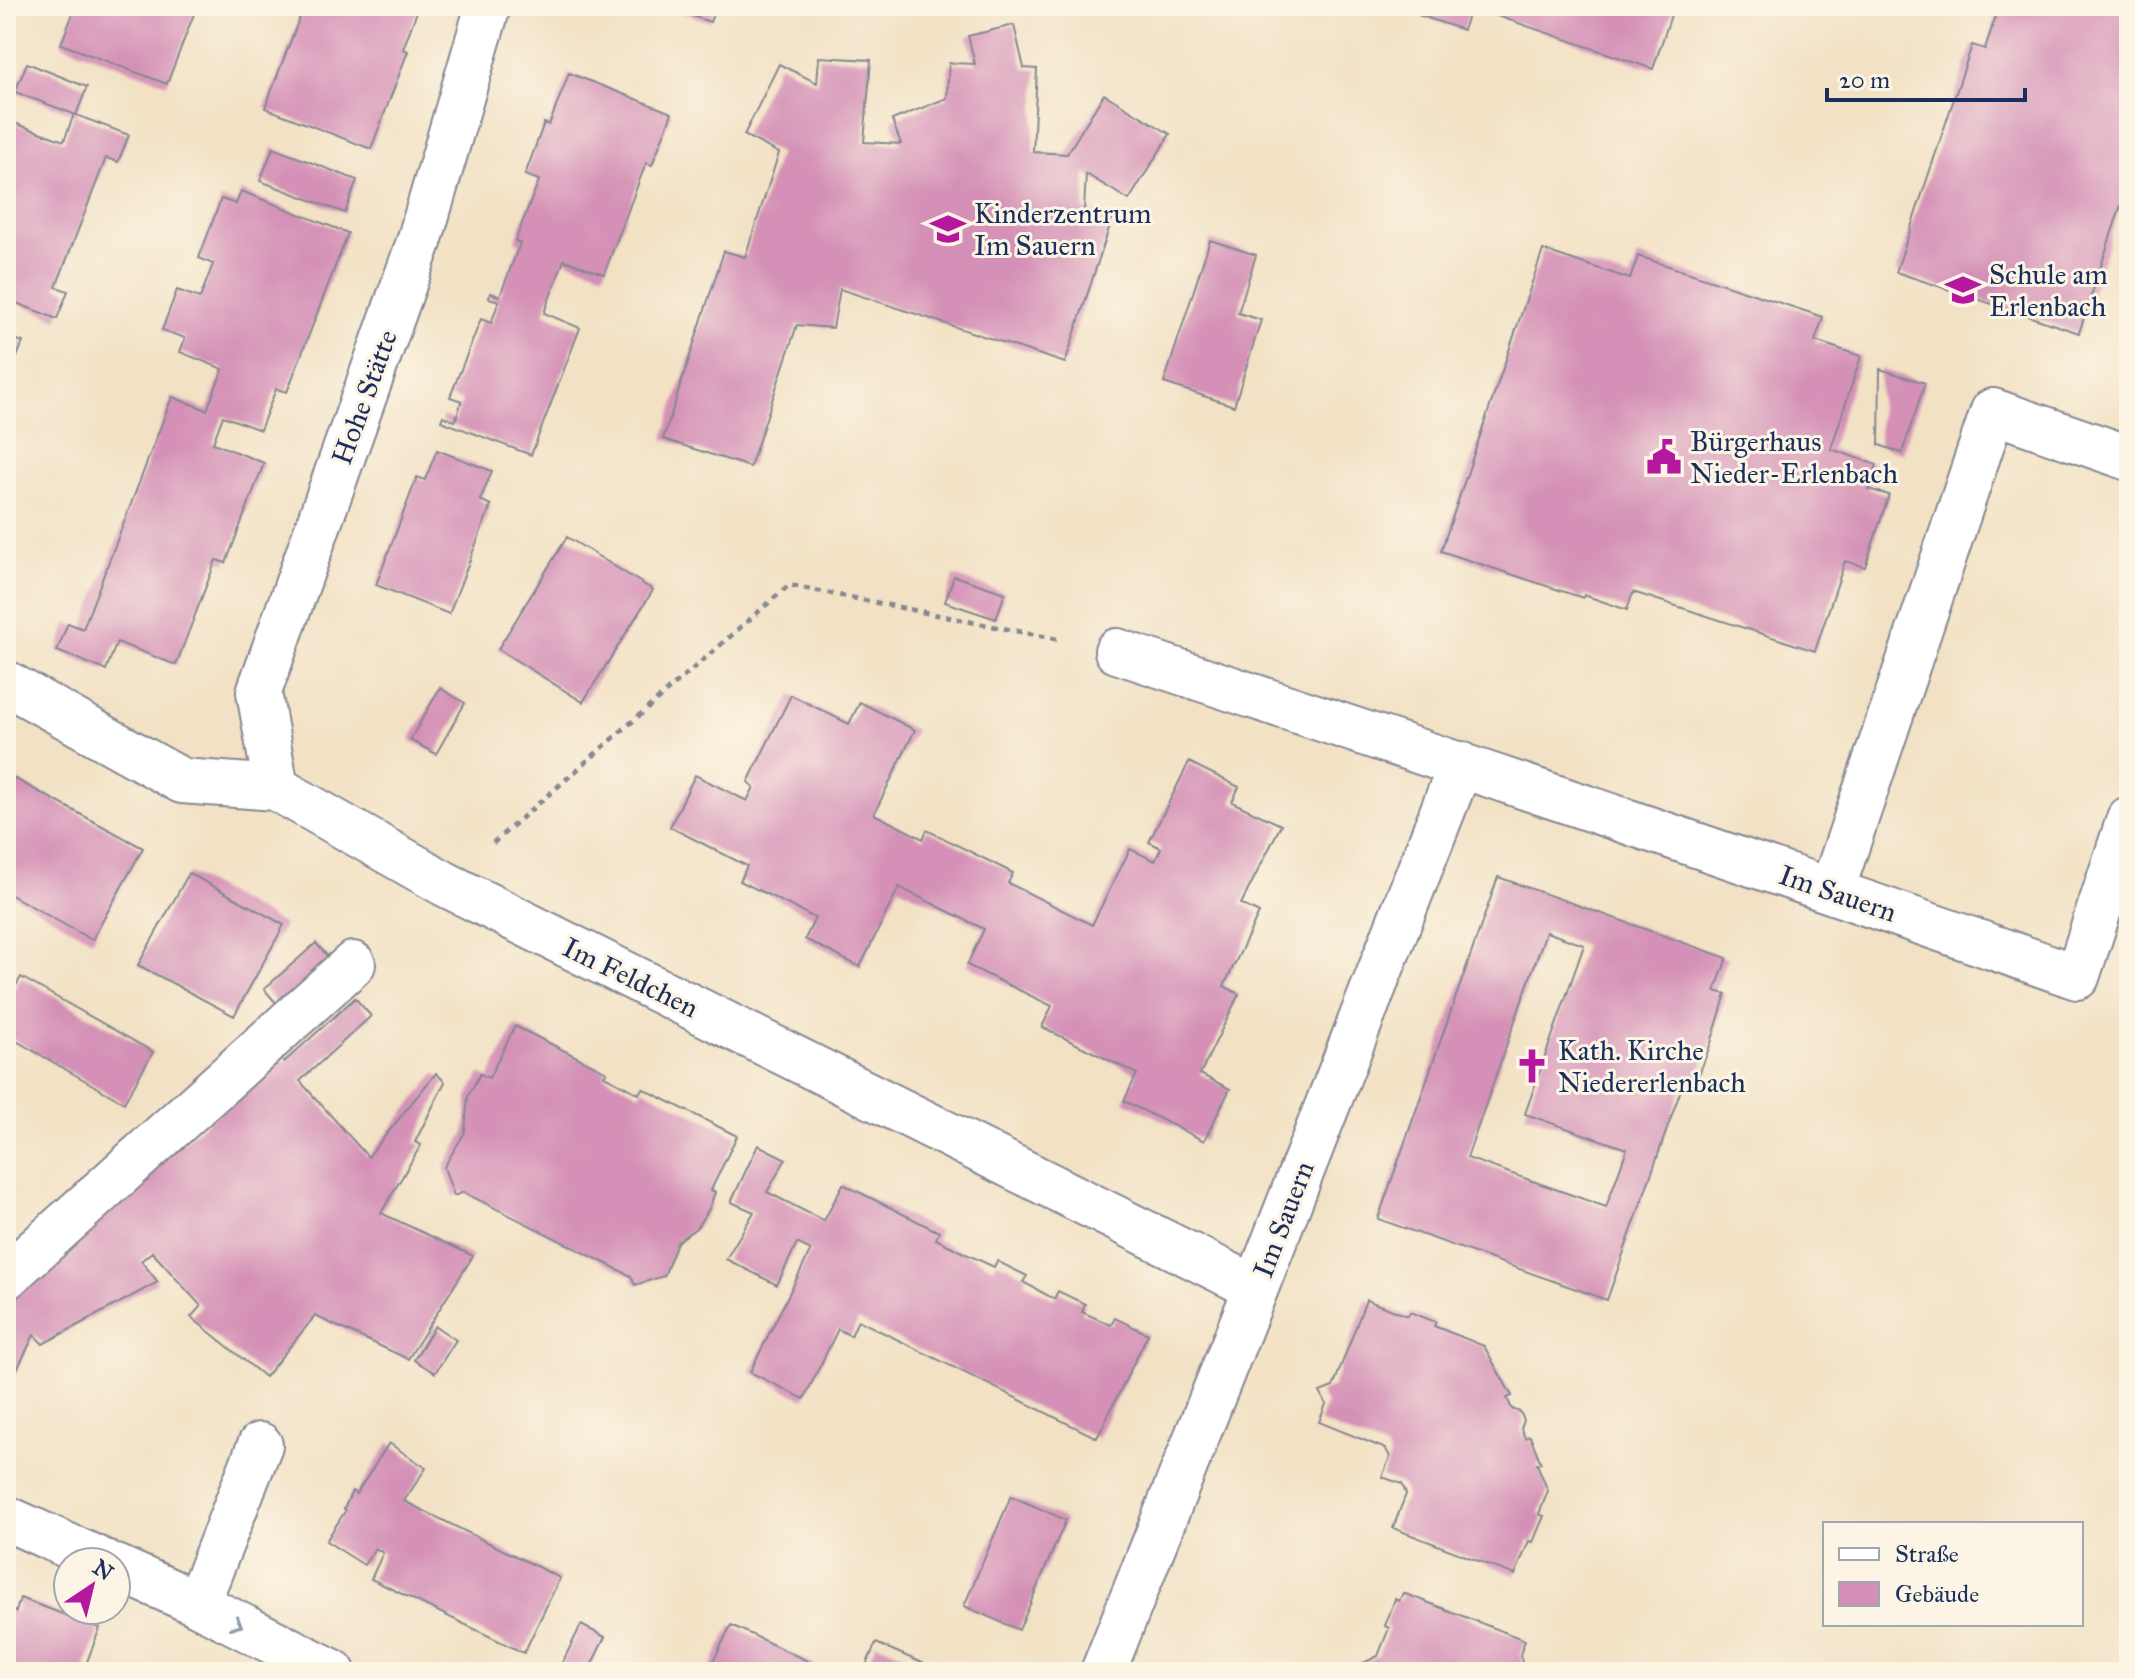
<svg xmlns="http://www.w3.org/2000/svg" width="2135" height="1678" viewBox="0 0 2135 1678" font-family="'IM FELL Great Primer',serif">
<rect width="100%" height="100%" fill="#fcf5e5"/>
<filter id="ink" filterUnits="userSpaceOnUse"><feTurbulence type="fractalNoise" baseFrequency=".0125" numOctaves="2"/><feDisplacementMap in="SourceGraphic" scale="16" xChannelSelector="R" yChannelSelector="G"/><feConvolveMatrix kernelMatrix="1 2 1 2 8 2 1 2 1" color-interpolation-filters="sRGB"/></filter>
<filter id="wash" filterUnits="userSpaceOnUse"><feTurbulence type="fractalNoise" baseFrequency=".006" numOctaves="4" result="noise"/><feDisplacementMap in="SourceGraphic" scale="32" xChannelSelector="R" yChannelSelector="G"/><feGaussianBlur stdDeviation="1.8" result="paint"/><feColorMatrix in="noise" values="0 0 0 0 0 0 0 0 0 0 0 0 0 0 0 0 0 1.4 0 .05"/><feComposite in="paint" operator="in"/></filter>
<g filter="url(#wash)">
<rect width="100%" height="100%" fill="#f2e1c4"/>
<g id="blocks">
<path fill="#d490b6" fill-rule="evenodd" d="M 76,6 L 197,6 L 167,84 L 61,44 Z
M 304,6 L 419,6 L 403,49 L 408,51 L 371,149 L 265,108 Z
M 663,6 L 716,6 L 710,22 Z
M 1422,6 L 1674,6 L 1653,69 L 1471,7 L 1463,30 L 1419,15 Z
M 1999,6 L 2129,6 L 2129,180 L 2079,333 L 1896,272 L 1972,45 L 1985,49 Z
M 1014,25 L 1024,68 L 1037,69 L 1033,152 L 1067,154 L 1104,94 L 1170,134 L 1129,200 L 1086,174 L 1084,210 L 1112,219 L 1065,363 L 840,289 L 833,328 L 797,325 L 750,467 L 663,439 L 724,251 L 745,257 L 779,153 L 744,135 L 779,64 L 817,83 L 819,57 L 871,60 L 864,142 L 901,144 L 892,120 L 947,98 L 949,63 L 975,64 L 968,36 Z
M 27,63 L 87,87 L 76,115 L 129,135 L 118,162 L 106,158 L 56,287 L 68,291 L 57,319 L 6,299 L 6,287 L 12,270 L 6,268 L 6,120 L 64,141 L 74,114 L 15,92 Z
M 569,73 L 672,113 L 652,165 L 646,163 L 604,274 L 564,260 L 544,313 L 580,328 L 531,455 L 441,421 L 443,416 L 455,421 L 462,401 L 450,397 L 481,319 L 491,323 L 499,301 L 489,298 L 490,293 L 500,296 L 520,243 L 515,241 L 539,180 L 525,175 L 544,123 L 549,125 Z
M 273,148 L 357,180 L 345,213 L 260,181 Z
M 241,191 L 348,233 L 287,392 L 276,389 L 260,430 L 223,416 L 213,443 L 264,463 L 226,563 L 216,560 L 176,665 L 117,642 L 106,670 L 57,651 L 68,623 L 83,629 L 172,397 L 207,410 L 223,369 L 180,352 L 185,338 L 162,330 L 177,290 L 200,298 L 213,264 L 199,258 L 221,199 L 236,204 Z
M 1210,240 L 1256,255 L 1238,313 L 1261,320 L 1234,406 L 1164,383 Z
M 1543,250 L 1630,279 L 1638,256 L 1823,317 L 1815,341 L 1861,356 L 1831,449 L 1877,465 L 1868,489 L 1889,495 L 1865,567 L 1845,561 L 1815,651 L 1633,592 L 1627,610 L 1584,595 L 1583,598 L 1441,551 Z
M 6,336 L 23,342 L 6,384 Z
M 1880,369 L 1925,383 L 1902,453 L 1879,445 Z
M 437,450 L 492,471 L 480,500 L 491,505 L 449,614 L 376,585 L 417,477 L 425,480 Z
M 567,537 L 653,590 L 583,702 L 498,649 Z
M 954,576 L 1005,593 L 996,619 L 945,602 Z
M 440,688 L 465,703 L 436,754 L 410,740 Z
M 791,695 L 849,724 L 860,702 L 915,730 L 874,814 L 923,839 L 927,830 L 1013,873 L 1008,883 L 1092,925 L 1130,849 L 1155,861 L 1161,848 L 1149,842 L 1189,762 L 1239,787 L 1232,802 L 1281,825 L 1241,904 L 1259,913 L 1224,986 L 1239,994 L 1200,1074 L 1230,1089 L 1204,1141 L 1124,1101 L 1137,1074 L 1042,1027 L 1052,1006 L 967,965 L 984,929 L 899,887 L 860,967 L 805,939 L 815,918 L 740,881 L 747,866 L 670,827 L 695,775 L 747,801 L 754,787 L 748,782 Z
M 6,774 L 143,848 L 92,940 L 6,892 Z
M 189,873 L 284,925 L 234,1016 L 138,965 Z
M 1498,877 L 1727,958 L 1715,991 L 1726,994 L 1711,1043 L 1696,1082 L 1685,1078 L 1607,1300 L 1378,1219 ZM 1546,932 L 1584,945 L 1525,1114 L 1627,1149 L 1606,1207 L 1467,1158 Z
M 316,943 L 335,965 L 283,1011 L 264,989 Z
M 21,977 L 153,1052 L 124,1103 L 6,1035 L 6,1003 Z
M 355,998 L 371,1016 L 300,1081 L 368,1157 L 436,1073 L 445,1082 L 415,1142 L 421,1145 L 381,1213 L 473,1256 L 408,1359 L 315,1316 L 265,1377 L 191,1317 L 201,1306 L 152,1252 L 141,1261 L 158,1282 L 43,1344 L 34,1335 L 6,1392 L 6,1301 L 280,1057 L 284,1062 Z
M 515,1026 L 607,1072 L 604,1076 L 639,1094 L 642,1088 L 737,1136 L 711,1190 L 715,1192 L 709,1209 L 696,1228 L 677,1242 L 664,1276 L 635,1285 L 631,1276 L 463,1192 L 454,1196 L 444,1167 L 465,1132 L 468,1096 L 480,1074 L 489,1078 Z
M 758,1145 L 786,1159 L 767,1192 L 824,1221 L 843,1184 L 939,1232 L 936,1239 L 964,1253 L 994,1267 L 997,1261 L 1027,1276 L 1023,1282 L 1054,1299 L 1058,1291 L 1085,1304 L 1082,1312 L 1111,1325 L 1115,1318 L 1148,1334 L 1097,1438 L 858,1320 L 851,1336 L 838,1329 L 804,1399 L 750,1372 L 811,1250 L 797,1243 L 777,1285 L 726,1259 L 754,1212 L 731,1202 Z
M 1366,1300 L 1408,1316 L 1410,1312 L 1436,1322 L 1434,1326 L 1484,1346 L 1512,1396 L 1507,1398 L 1512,1409 L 1520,1412 L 1524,1420 L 1521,1429 L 1525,1438 L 1530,1436 L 1541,1463 L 1537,1464 L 1548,1491 L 1539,1514 L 1544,1516 L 1533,1542 L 1529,1541 L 1515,1575 L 1393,1528 L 1406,1494 L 1402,1484 L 1382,1477 L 1390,1457 L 1386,1449 L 1319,1422 L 1326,1404 L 1320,1392 L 1333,1387 Z
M 435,1326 L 456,1340 L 435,1373 L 414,1360 Z
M 389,1443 L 426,1468 L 404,1501 L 560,1578 L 524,1653 L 371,1579 L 383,1553 L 375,1548 L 364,1565 L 326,1541 L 346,1510 L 344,1509 L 352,1491 L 356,1494 Z
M 1011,1496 L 1066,1520 L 1019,1630 L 964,1606 Z
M 1403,1593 L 1525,1640 L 1520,1655 L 1523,1665 L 1521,1672 L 1362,1672 L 1359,1665 L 1378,1656 L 1389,1628 L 1385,1626 L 1395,1599 L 1399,1601 Z
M 20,1598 L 100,1628 L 83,1672 L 6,1672 L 6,1608 L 16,1612 Z
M 581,1625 L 605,1637 L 588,1672 L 560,1672 L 558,1671 Z
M 731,1625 L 816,1665 L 812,1672 L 708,1672 Z
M 876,1643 L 943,1672 L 863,1672 Z"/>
</g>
</g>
<g filter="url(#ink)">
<use href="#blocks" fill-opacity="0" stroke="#868891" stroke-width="2"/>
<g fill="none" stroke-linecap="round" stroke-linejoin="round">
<g stroke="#868891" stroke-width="48">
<path id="minor" d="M 1117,651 C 1438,757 1758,864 2077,977 L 2129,819
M 6,683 L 182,781 L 276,788 L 445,884 L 1256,1288
M 276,788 L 259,692 L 419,242 L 488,6
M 1832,890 L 1993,411 L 2129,458
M 6,1277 L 353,964
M 6,1518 L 104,1562
M 116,1567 L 196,1603 L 333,1672
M 196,1603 L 208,1577 L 260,1445
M 1103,1672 L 1256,1288 L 1461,764"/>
</g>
<path stroke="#868891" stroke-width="5" stroke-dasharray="6 6" stroke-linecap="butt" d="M 493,843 L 789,585 L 1061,640"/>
<use href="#minor" stroke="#fff" stroke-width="44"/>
</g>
<defs><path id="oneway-chevron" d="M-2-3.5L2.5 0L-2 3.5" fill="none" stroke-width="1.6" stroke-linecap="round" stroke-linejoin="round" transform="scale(2)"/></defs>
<use stroke="#8d97ae" href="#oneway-chevron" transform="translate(237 1624) rotate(27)"/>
</g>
<defs>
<g id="school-bare" transform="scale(2.76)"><path d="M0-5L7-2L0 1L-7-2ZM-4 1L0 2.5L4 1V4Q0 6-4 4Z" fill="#b5179e" stroke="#fcf5e5" stroke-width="2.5" paint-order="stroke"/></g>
<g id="civic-bare" transform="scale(2.76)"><path d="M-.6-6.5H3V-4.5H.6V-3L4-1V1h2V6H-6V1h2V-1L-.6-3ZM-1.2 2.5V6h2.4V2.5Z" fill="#b5179e" stroke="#fcf5e5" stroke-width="2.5" paint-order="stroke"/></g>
<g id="church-bare" transform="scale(2.76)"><path d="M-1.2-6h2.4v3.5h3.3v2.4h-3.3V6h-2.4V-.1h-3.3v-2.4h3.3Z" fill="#b5179e" stroke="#fcf5e5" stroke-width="2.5" paint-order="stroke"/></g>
</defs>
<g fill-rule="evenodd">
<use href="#school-bare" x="948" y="229"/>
<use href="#school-bare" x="1963" y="290"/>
<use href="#civic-bare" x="1664" y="457"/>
<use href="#church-bare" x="1532" y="1066"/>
</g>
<g text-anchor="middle" stroke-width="6" stroke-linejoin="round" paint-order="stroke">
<g font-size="28" fill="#1b2f5e" stroke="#fcf5e5" text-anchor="start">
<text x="974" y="223">Kinderzentrum<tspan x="974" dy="32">Im Sauern</tspan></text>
<text x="1989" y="284">Schule am<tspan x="1989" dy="32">Erlenbach</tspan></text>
<text x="1690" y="451">Bürgerhaus<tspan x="1690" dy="32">Nieder-Erlenbach</tspan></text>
<text x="1558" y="1060">Kath. Kirche<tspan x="1558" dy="32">Niedererlenbach</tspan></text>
</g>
<g font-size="28" fill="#1b2f5e" stroke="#fcf5e5">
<text transform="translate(364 397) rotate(-70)" y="10">Hohe Stätte</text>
<text transform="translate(1838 893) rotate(19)" y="10">Im Sauern</text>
<text transform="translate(631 977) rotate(26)" y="10">Im Feldchen</text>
<text transform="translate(1283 1219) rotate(-69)" y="10">Im Sauern</text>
</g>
</g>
<rect width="2135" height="1678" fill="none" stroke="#fcf5e5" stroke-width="32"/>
<rect x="1823" y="1522" width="260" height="104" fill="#fcf5e5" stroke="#a2a6af" stroke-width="2"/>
<rect x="1839" y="1548" width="40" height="12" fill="#ffffff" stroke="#a2a6af" stroke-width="2"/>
<text x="1895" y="1562" font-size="24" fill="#1b2f5e">Straße</text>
<rect x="1839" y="1582" width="40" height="24" fill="#d490b6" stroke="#a2a6af" stroke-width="2"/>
<text x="1895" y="1602" font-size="24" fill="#1b2f5e">Gebäude</text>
<g transform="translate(92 1586) rotate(35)"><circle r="38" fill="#fcf5e5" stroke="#a2a6af" stroke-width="2"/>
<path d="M0-6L14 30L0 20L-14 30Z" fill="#b5179e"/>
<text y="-12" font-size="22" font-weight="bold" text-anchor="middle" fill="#1b2f5e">N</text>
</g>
<path d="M1827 88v12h198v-12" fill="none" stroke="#1b2f5e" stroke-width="4"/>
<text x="1839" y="88" font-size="24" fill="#1b2f5e" stroke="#fcf5e5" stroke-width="6" paint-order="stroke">20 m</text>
</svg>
